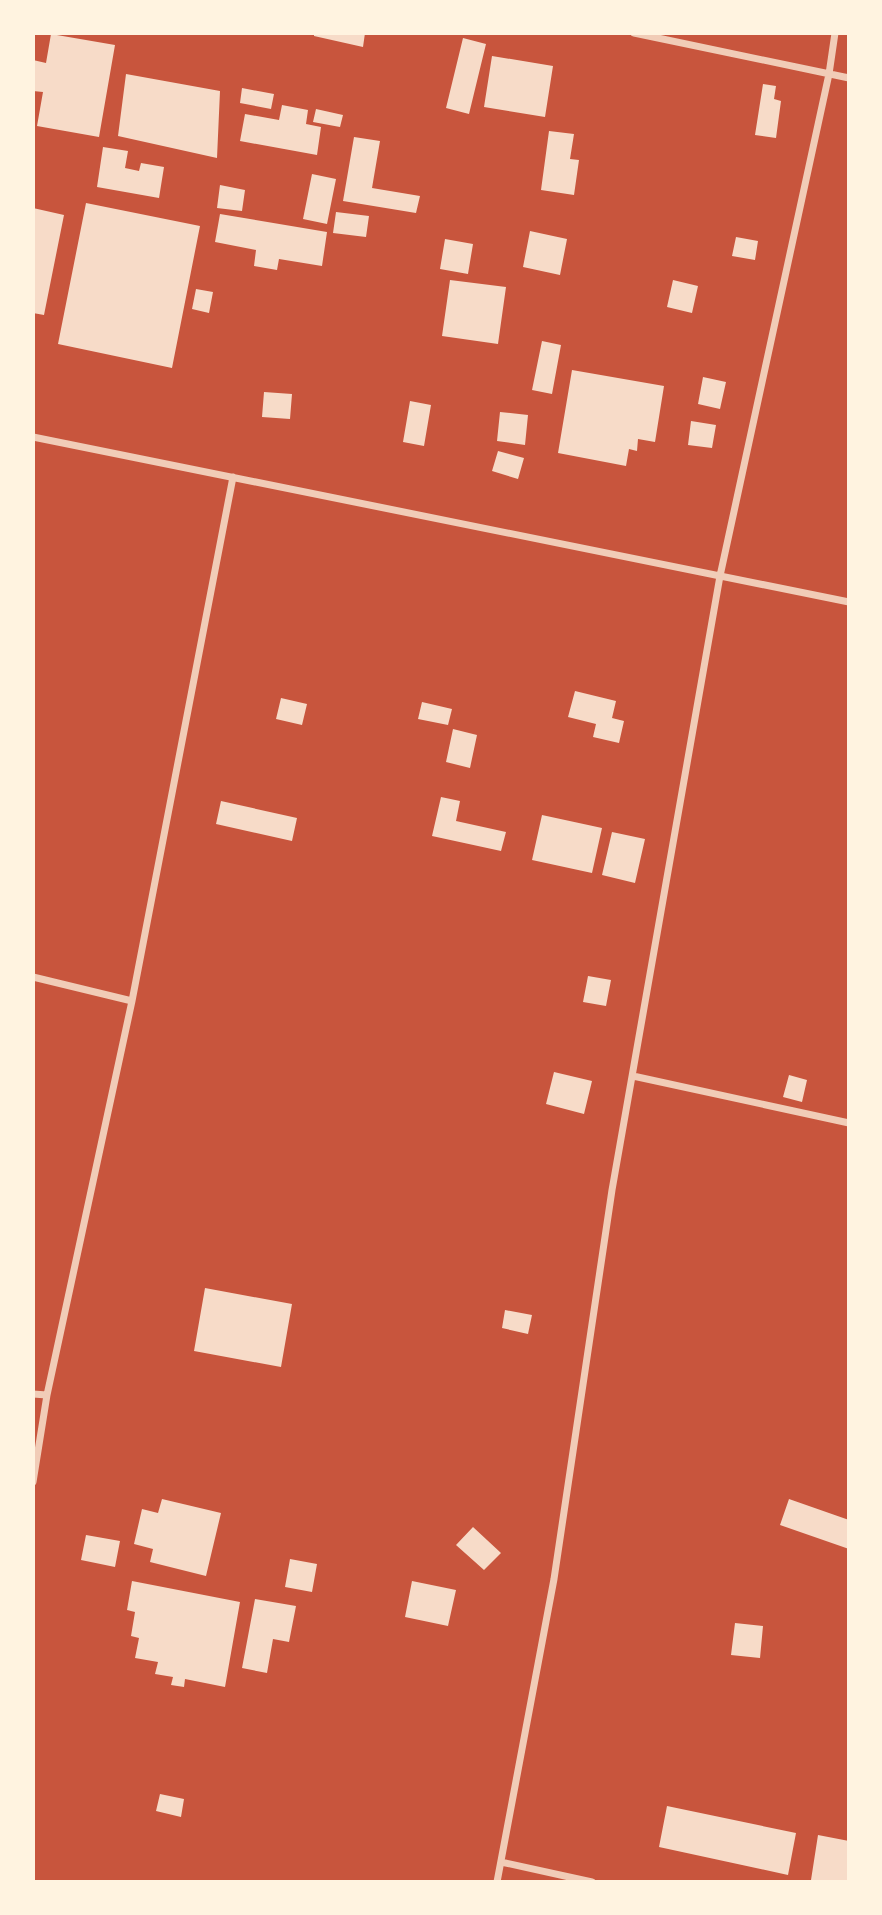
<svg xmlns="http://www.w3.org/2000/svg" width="882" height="1915" viewBox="0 0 882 1915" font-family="Signika,sans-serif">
<rect width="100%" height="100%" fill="#c8553d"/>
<path fill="#f7dbc8" d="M 314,33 L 365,33 L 363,47 L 314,36 Z
M 51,34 L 115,45 L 99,137 L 37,126 L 43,92 L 33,91 L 33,60 L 46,63 Z
M 463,38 L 486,44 L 469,114 L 446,108 Z
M 492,56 L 553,66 L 545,117 L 484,107 Z
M 126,74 L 220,91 L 217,158 L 118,136 Z
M 763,84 L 776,86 L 774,99 L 781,101 L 776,138 L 755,135 Z
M 242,88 L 274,94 L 271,109 L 240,103 Z
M 282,105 L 308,110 L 306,124 L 321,127 L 317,155 L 240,141 L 245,114 L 279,120 Z
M 316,109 L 343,115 L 340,127 L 313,122 Z
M 549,131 L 574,134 L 570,159 L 579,160 L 574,195 L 541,190 Z
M 354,137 L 380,141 L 372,188 L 420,196 L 416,213 L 343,201 Z
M 103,147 L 128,151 L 125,168 L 139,171 L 141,163 L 164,167 L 159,198 L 97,187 Z
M 312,174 L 336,179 L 327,224 L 303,219 Z
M 220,185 L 245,190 L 242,211 L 217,208 Z
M 86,203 L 200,226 L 172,368 L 58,344 Z
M 33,208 L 64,215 L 44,315 L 33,313 Z
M 336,212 L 369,216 L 366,237 L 333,233 Z
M 220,214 L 327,232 L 322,266 L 279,259 L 277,270 L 254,266 L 256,250 L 215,242 Z
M 530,231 L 567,239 L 560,275 L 523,267 Z
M 736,237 L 758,241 L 755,260 L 732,256 Z
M 445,239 L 473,244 L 468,274 L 440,269 Z
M 450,280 L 506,287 L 498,344 L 442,336 Z
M 673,280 L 698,286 L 692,313 L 667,307 Z
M 196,289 L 213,292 L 209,313 L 192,309 Z
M 542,341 L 561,345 L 552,394 L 532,390 Z
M 572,370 L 664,386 L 655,442 L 638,439 L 637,451 L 629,449 L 626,466 L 558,453 Z
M 703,377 L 726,382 L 720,409 L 698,404 Z
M 264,392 L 292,394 L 290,419 L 262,417 Z
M 410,401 L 431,405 L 424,446 L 403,442 Z
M 500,412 L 528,415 L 525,445 L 497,441 Z
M 691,421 L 716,425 L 712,448 L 688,445 Z
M 498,451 L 524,458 L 518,479 L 492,471 Z
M 575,691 L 616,701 L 612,718 L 624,721 L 619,743 L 593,737 L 596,724 L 568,717 Z
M 281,698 L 307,704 L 302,725 L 276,719 Z
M 422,702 L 452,709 L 448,725 L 418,719 Z
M 453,729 L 477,735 L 470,768 L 446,762 Z
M 441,797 L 460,801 L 456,821 L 506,832 L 501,851 L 432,836 Z
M 221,801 L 297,818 L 292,841 L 216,824 Z
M 542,815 L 602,828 L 592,873 L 532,860 Z
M 612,832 L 645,839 L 635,883 L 602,875 Z
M 588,976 L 611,980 L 606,1006 L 583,1002 Z
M 554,1072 L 592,1081 L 584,1114 L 546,1104 Z
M 789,1075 L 807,1080 L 802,1102 L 783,1097 Z
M 205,1288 L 292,1304 L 281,1367 L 194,1351 Z
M 505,1310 L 532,1315 L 528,1334 L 502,1328 Z
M 162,1499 L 221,1513 L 206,1576 L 150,1562 L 153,1549 L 134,1544 L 142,1509 L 158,1513 Z
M 789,1499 L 849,1520 L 849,1549 L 780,1525 Z
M 473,1527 L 501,1553 L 484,1570 L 456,1545 Z
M 86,1535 L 120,1541 L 115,1567 L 81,1560 Z
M 290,1559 L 317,1564 L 312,1592 L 285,1587 Z
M 132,1581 L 240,1602 L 225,1687 L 185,1679 L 184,1687 L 171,1685 L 173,1677 L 155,1674 L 158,1662 L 135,1658 L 139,1638 L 131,1636 L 135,1612 L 127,1610 Z
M 412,1581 L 456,1590 L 448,1626 L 405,1617 Z
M 255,1599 L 296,1606 L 289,1642 L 273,1639 L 267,1673 L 242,1668 Z
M 735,1623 L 763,1626 L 760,1658 L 731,1655 Z
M 160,1794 L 184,1799 L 181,1817 L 156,1811 Z
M 667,1806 L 796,1833 L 788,1875 L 659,1847 Z
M 818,1835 L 849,1841 L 849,1882 L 811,1880 Z"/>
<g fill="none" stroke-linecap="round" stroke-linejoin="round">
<path stroke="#f1ccb7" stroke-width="7" d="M 634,33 L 849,78
M 33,437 L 849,602
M 33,977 L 132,1001
M 633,1076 L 849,1123
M 33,1394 L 47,1395
M 33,1482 L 47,1395 L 132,1001 L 233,477
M 501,1862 L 592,1882
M 497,1882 L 554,1579 L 612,1190 L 720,576 L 829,74 L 835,33"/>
</g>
<rect width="882" height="1915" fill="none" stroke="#fff3e0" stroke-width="70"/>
</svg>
